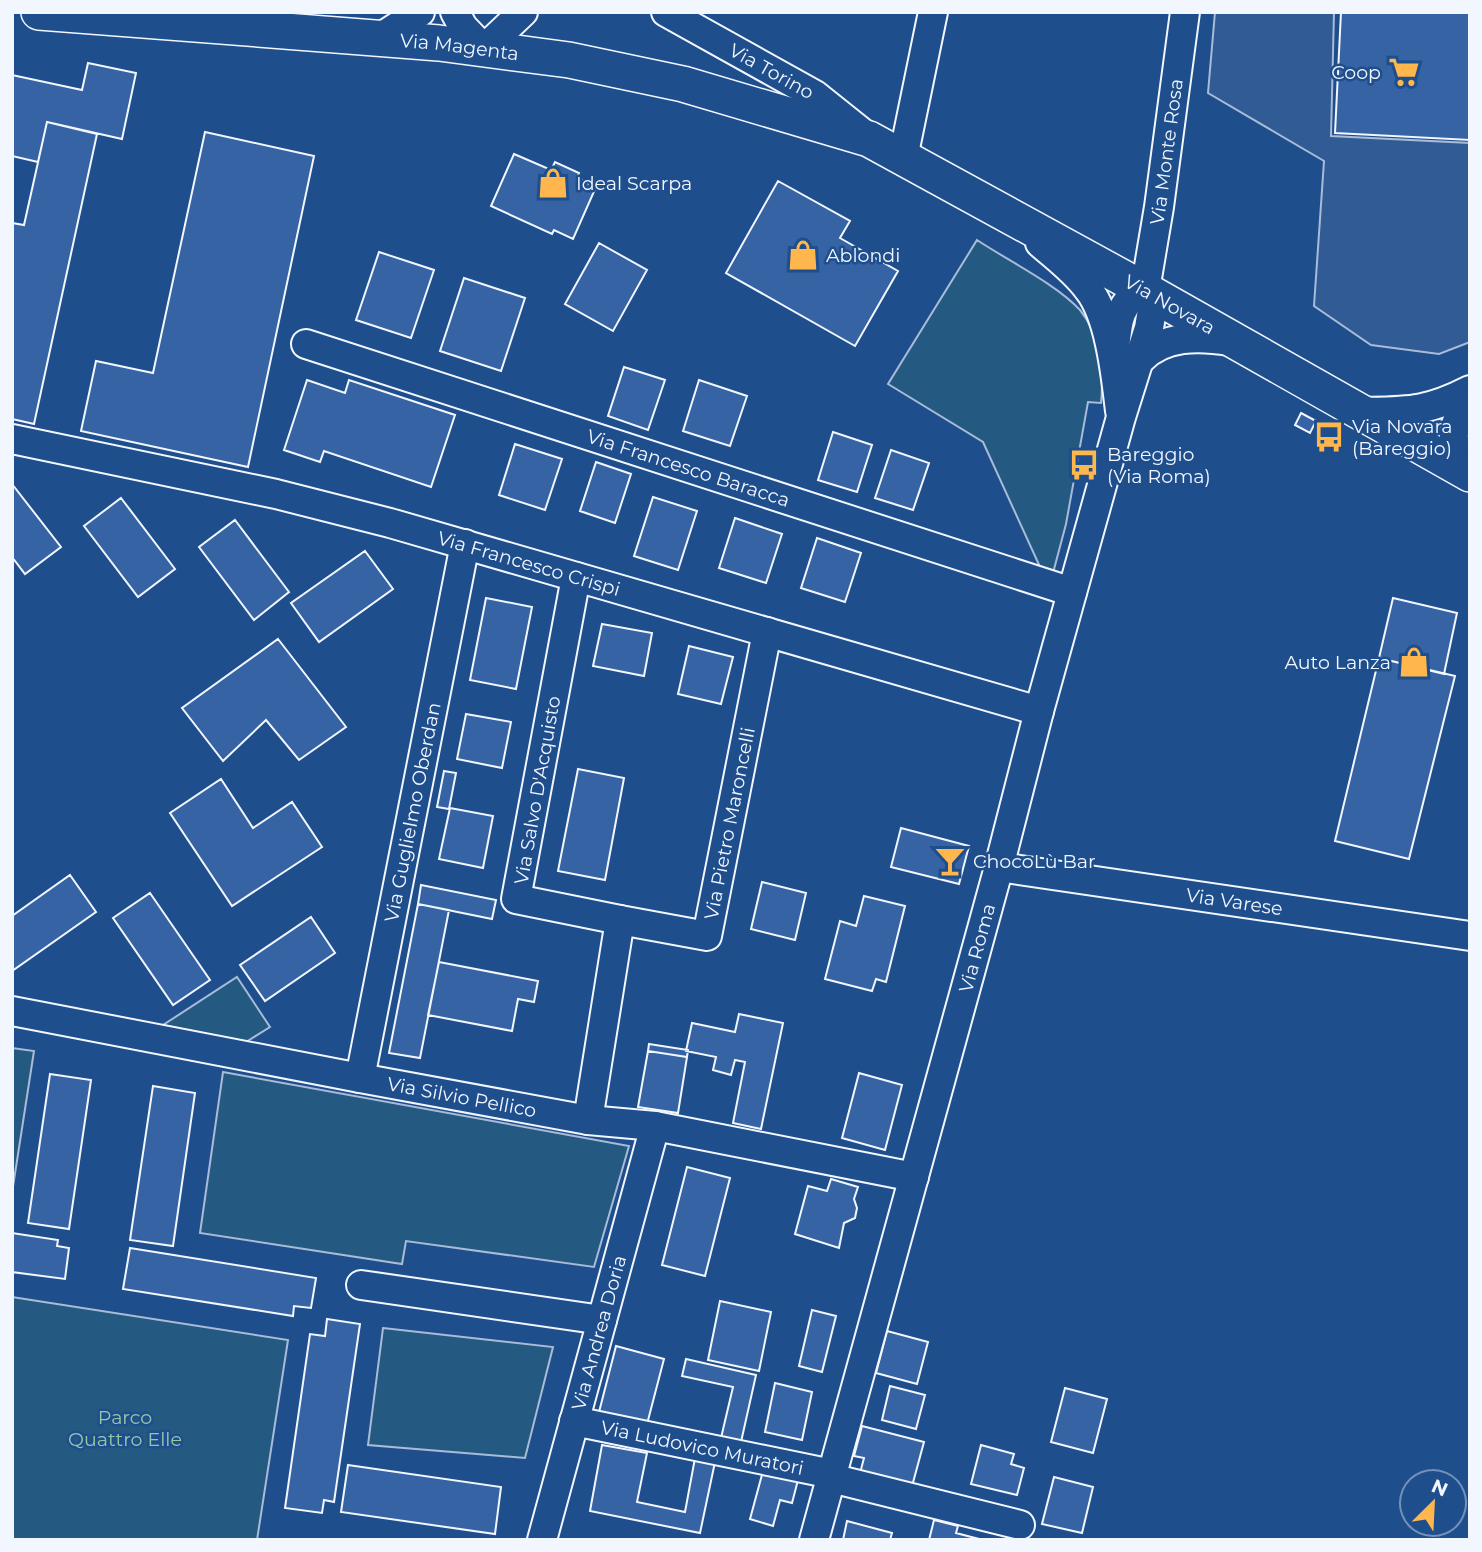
<svg xmlns="http://www.w3.org/2000/svg" width="1482" height="1552" viewBox="0 0 1482 1552" font-family="Montserrat,sans-serif">
<rect width="100%" height="100%" fill="#1f4e8c"/>
<path fill="#245a82" stroke="#a8bbd7" stroke-width="2" d="M 977,240 C 1007,260 1056,284 1080,310 C 1100,334 1104,374 1101,403 L 1088,402 L 1066,524 L 1053,573 L 1040,567 L 983,442 L 888,384 Z
M 237,977 L 270,1027 L 246,1042 L 163,1025 Z
M 12,1048 L 34,1051 L 12,1193 Z
M 223,1072 L 629,1146 L 594,1267 L 406,1241 L 402,1264 L 200,1233 Z
M 12,1297 L 288,1340 L 257,1540 L 12,1540 Z
M 383,1328 L 553,1347 L 525,1458 L 368,1445 Z"/>
<path fill="#305b95" stroke="#a8bbd7" stroke-width="2" d="M 1215,12 L 1334,12 L 1331,136 L 1470,143 L 1470,342 L 1439,354 L 1371,345 L 1314,306 L 1324,161 L 1208,93 Z"/>
<path fill="#3563a3" stroke="#f2f6ff" stroke-width="2" d="M 1341,12 L 1470,12 L 1470,140 L 1335,133 Z
M 88,63 L 136,73 L 122,139 L 47,122 L 38,162 L 12,156 L 12,75 L 82,90 Z
M 47,122 L 97,134 L 34,424 L 12,419 L 12,223 L 24,225 Z
M 205,132 L 314,156 L 248,467 L 81,431 L 96,361 L 153,373 Z
M 514,154 L 551,170 L 555,162 L 579,173 L 577,178 L 596,187 L 573,239 L 554,230 L 552,234 L 491,206 Z
M 778,181 L 850,221 L 840,238 L 898,271 L 855,346 L 726,273 Z
M 599,243 L 647,270 L 613,331 L 565,304 Z
M 379,252 L 434,270 L 411,338 L 356,320 Z
M 464,278 L 525,298 L 501,371 L 440,351 Z
M 624,367 L 665,380 L 648,430 L 608,416 Z
M 307,380 L 345,393 L 349,380 L 455,415 L 431,487 L 324,451 L 320,462 L 284,450 Z
M 699,380 L 747,396 L 730,446 L 683,431 Z
M 1301,413 L 1316,421 L 1310,433 L 1295,425 Z
M 833,432 L 872,445 L 857,492 L 818,480 Z
M 515,444 L 562,459 L 545,510 L 499,495 Z
M 891,450 L 929,463 L 913,510 L 875,498 Z
M 596,462 L 631,474 L 615,523 L 580,511 Z
M 12,484 L 61,547 L 25,574 L 12,557 Z
M 653,497 L 697,511 L 678,570 L 634,556 Z
M 121,498 L 175,569 L 138,597 L 84,526 Z
M 735,518 L 782,534 L 766,583 L 719,568 Z
M 235,520 L 289,592 L 254,620 L 199,547 Z
M 817,538 L 861,553 L 845,602 L 801,588 Z
M 365,551 L 393,589 L 319,642 L 291,603 Z
M 486,598 L 532,607 L 516,689 L 470,680 Z
M 1393,598 L 1457,613 L 1444,674 L 1379,658 Z
M 602,624 L 652,633 L 644,676 L 593,666 Z
M 278,639 L 346,727 L 299,760 L 266,720 L 223,761 L 182,708 Z
M 689,646 L 733,657 L 721,704 L 678,694 Z
M 1379,658 L 1455,676 L 1409,859 L 1335,841 Z
M 466,714 L 511,722 L 502,768 L 457,759 Z
M 578,769 L 624,778 L 605,880 L 558,871 Z
M 444,771 L 456,773 L 449,809 L 437,807 Z
M 221,779 L 253,828 L 292,802 L 322,847 L 232,906 L 170,813 Z
M 450,808 L 493,816 L 483,868 L 439,859 Z
M 901,828 L 969,846 L 959,884 L 891,867 Z
M 70,875 L 96,912 L 12,971 L 12,916 Z
M 762,882 L 806,893 L 795,940 L 751,929 Z
M 421,885 L 496,900 L 492,919 L 418,904 Z
M 150,893 L 210,980 L 173,1005 L 113,918 Z
M 864,896 L 905,906 L 886,982 L 876,979 L 872,991 L 825,979 L 840,921 L 856,926 Z
M 418,904 L 449,910 L 420,1058 L 389,1053 Z
M 311,917 L 335,953 L 265,1001 L 240,965 Z
M 439,962 L 538,981 L 534,1002 L 518,999 L 512,1031 L 428,1015 Z
M 739,1014 L 783,1023 L 761,1129 L 733,1123 L 745,1062 L 735,1060 L 731,1075 L 713,1070 L 716,1057 L 686,1051 L 692,1023 L 735,1032 Z
M 649,1044 L 688,1050 L 687,1057 L 648,1051 Z
M 648,1051 L 687,1057 L 678,1113 L 638,1107 Z
M 859,1073 L 902,1085 L 885,1150 L 842,1138 Z
M 50,1074 L 91,1080 L 69,1229 L 28,1223 Z
M 153,1086 L 195,1093 L 173,1246 L 130,1240 Z
M 687,1167 L 730,1178 L 705,1276 L 662,1265 Z
M 831,1179 L 858,1187 L 854,1199 L 857,1208 L 855,1218 L 844,1223 L 839,1248 L 795,1234 L 808,1186 L 827,1191 Z
M 12,1233 L 58,1240 L 57,1246 L 69,1248 L 65,1279 L 12,1272 Z
M 130,1248 L 316,1278 L 311,1308 L 294,1306 L 293,1316 L 123,1289 Z
M 720,1301 L 771,1312 L 759,1371 L 708,1360 Z
M 812,1310 L 836,1316 L 822,1372 L 799,1366 Z
M 327,1319 L 360,1324 L 334,1502 L 324,1500 L 322,1513 L 285,1508 L 310,1334 L 325,1336 Z
M 887,1331 L 928,1342 L 917,1384 L 876,1373 Z
M 616,1346 L 664,1359 L 646,1428 L 598,1416 Z
M 686,1359 L 756,1375 L 741,1442 L 721,1438 L 733,1387 L 682,1376 Z
M 775,1383 L 812,1392 L 802,1440 L 765,1432 Z
M 890,1386 L 925,1395 L 916,1429 L 882,1420 Z
M 1065,1388 L 1107,1399 L 1093,1453 L 1051,1442 Z
M 862,1426 L 924,1442 L 911,1490 L 859,1477 L 864,1458 L 854,1456 Z
M 602,1445 L 647,1453 L 637,1502 L 685,1512 L 695,1458 L 715,1462 L 700,1533 L 590,1511 Z
M 981,1445 L 1014,1454 L 1011,1464 L 1024,1468 L 1017,1495 L 971,1484 Z
M 348,1465 L 501,1487 L 495,1534 L 341,1512 Z
M 763,1471 L 798,1480 L 792,1503 L 780,1500 L 773,1526 L 750,1519 Z
M 1054,1477 L 1093,1487 L 1082,1533 L 1042,1524 Z
M 934,1520 L 958,1526 L 956,1533 L 983,1540 L 929,1540 Z
M 847,1521 L 892,1533 L 890,1540 L 843,1540 Z"/>
<g fill="none" stroke-linecap="round" stroke-linejoin="round">
<g stroke="#f2f6ff" stroke-width="32">
<g id="minor">
<path d="M 455,12 L 463,27 L 484,49 L 523,12"/>
<path id="s1" d="M 666,12 L 815,95 L 865,135"/>
<path d="M 378,39 L 420,12"/>
<path d="M 903,158 L 933,12"/>
<path d="M 1040,243 C 1057,258 1075,271 1088,289 C 1110,316 1116,377 1120,411"/>
<path id="s2" d="M 1145,290 L 1159,207 L 1185,12"/>
<path id="s3" d="M 306,344 L 1072,592"/>
<path d="M 1115,351 C 1117,325 1118,300 1145,290"/>
<path d="M 1141,359 C 1164,335 1199,336 1230,341"/>
<path d="M 1358,412 C 1407,411 1425,413 1470,390"/>
<path id="s4" d="M 12,439 L 276,494 L 390,523 L 1039,711"/>
<path d="M 1470,474 C 1451,443 1446,432 1470,401"/>
<path d="M 576,577 L 516,899 L 620,920"/>
<path id="s5" d="M 999,867 L 1470,936"/>
<path id="s6" d="M 12,1011 L 360,1078 L 588,1120 L 655,1126 L 914,1177"/>
<path id="s7" d="M 360,1078 L 465,544"/>
<path id="s8" d="M 588,1120 L 620,920 L 707,936 L 767,632"/>
<path d="M 361,1285 L 602,1320"/>
<path id="s9" d="M 574,1421 L 832,1474"/>
<path d="M 831,1478 L 1020,1525"/>
<path id="s10" d="M 542,1540 L 655,1126"/>
<path id="s11" d="M 814,1540 L 999,867 L 1039,711 L 1121,417 L 1149,328 L 1153,304 L 1152,298 L 1145,290"/>
</g>
</g>
<g stroke="#f2f6ff" stroke-width="38">
<g id="major">
<path id="s12" d="M 39,12 L 439,43 L 569,60 L 683,84 L 869,139 L 1145,290 L 1470,474"/>
</g>
</g>
<use href="#minor" stroke="#1f4e8c" stroke-width="28"/>
<use href="#major" stroke="#1f4e8c" stroke-width="35"/>
</g>
<defs>
<g id="supermarket-bare" transform="scale(2.415)"><path d="M-6-5.5h2.5l.6 2H6L4.5 2H-2.5L-4.4-4H-6ZM-1.5 3.2a1.3 1.3 0 1 0 .1 0ZM3 3.2a1.3 1.3 0 1 0 .1 0Z" fill="#ffb74d" stroke="#1f4e8c" stroke-width="2.5" paint-order="stroke"/></g>
<g id="shop-bare" transform="scale(2.415)"><path d="M-5-2.5h2.3a2.7 3.5 0 0 1 5.4 0H5L5.5 6h-11ZM-1.5-2.5h3a1.5 2.3 0 0 0-3 0Z" fill="#ffb74d" stroke="#1f4e8c" stroke-width="2.5" paint-order="stroke"/></g>
<g id="bus-bare" transform="scale(2.415)"><path d="M-5-6H5V4H4V6H2V4H-2V6H-4V4H-5ZM-3.5-4V0h7V-4ZM-3.5 1.2v1.5H-2V1.2ZM2 1.2v1.5H3.5V1.2Z" fill="#ffb74d" stroke="#1f4e8c" stroke-width="2.5" paint-order="stroke"/></g>
<g id="bar-bare" transform="scale(2.415)"><path d="M-6-5H6L.8 .8V4.5H3.5V6h-7V4.5H-.8V.8Z" fill="#ffb74d" stroke="#1f4e8c" stroke-width="2.5" paint-order="stroke"/></g>
</defs>
<g fill-rule="evenodd">
<use href="#supermarket-bare" x="1404" y="72"/>
<use href="#shop-bare" x="553" y="183"/>
<use href="#shop-bare" x="803" y="255"/>
<use href="#bus-bare" x="1329" y="437"/>
<use href="#bus-bare" x="1084" y="465"/>
<use href="#shop-bare" x="1414" y="662"/>
<use href="#bar-bare" x="950" y="861"/>
</g>
<g text-anchor="middle" stroke-width="5" stroke-linejoin="round" paint-order="stroke">
<g font-size="19" fill="#f2f6ff" stroke="#1f4e8c">
<text dy="7" stroke="none"><textPath href="#s12" startOffset="422">Via Magenta</textPath></text>
<text dy="7" stroke="none"><textPath href="#s1" startOffset="121">Via Torino</textPath></text>
<text dy="7" stroke="none"><textPath href="#s2" startOffset="140">Via Monte Rosa</textPath></text>
<text dy="7" stroke="none"><textPath href="#s12" startOffset="1186">Via Novara</textPath></text>
<text dy="7" stroke="none"><textPath href="#s3" startOffset="402">Via Francesco Baracca</textPath></text>
<text dy="7" stroke="none"><textPath href="#s4" startOffset="532">Via Francesco Crispi</textPath></text>
<text transform="translate(537 790) rotate(-80)" y="7">Via Salvo D'Acquisto</text>
<text dy="7" stroke="none"><textPath href="#s7" startOffset="271">Via Guglielmo Oberdan</textPath></text>
<text dy="7" stroke="none"><textPath href="#s8" startOffset="406">Via Pietro Maroncelli</textPath></text>
<text dy="7" stroke="none"><textPath href="#s5" startOffset="238">Via Varese</textPath></text>
<text dy="7" stroke="none"><textPath href="#s11" startOffset="614">Via Roma</textPath></text>
<text dy="7" stroke="none"><textPath href="#s6" startOffset="458">Via Silvio Pellico</textPath></text>
<text dy="7" stroke="none"><textPath href="#s10" startOffset="215">Via Andrea Doria</textPath></text>
<text dy="7" stroke="none"><textPath href="#s9" startOffset="131">Via Ludovico Muratori</textPath></text>
</g>
<g font-size="19" fill="#f2f6ff" stroke="#1f4e8c" text-anchor="start">
<text x="1381" y="79" text-anchor="end">Coop</text>
<text x="576" y="190">Ideal Scarpa</text>
<text x="826" y="262">Ablondi</text>
<text x="1352" y="433">Via Novara<tspan x="1352" dy="22">(Bareggio)</tspan></text>
<text x="1107" y="461">Bareggio<tspan x="1107" dy="22">(Via Roma)</tspan></text>
<text x="1391" y="669" text-anchor="end">Auto Lanza</text>
<text x="973" y="868">ChocoLù Bar</text>
</g>
<g font-size="19" fill="#97c8a6" stroke="#1f4e8c">
<text x="125" y="1424">Parco<tspan x="125" dy="22">Quattro Elle</tspan></text>
</g>
</g>
<rect width="1482" height="1552" fill="none" stroke="#f2f6ff" stroke-width="28"/>
<g transform="translate(1433 1503) rotate(24)"><circle r="33" fill="#1f4e8c" stroke="#7391ba" stroke-width="2"/>
<path d="M0-5L12 26L0 18L-12 26Z" fill="#ffb74d"/>
<text y="-10" font-size="19" font-weight="bold" text-anchor="middle" fill="#f2f6ff">N</text>
</g>
</svg>
